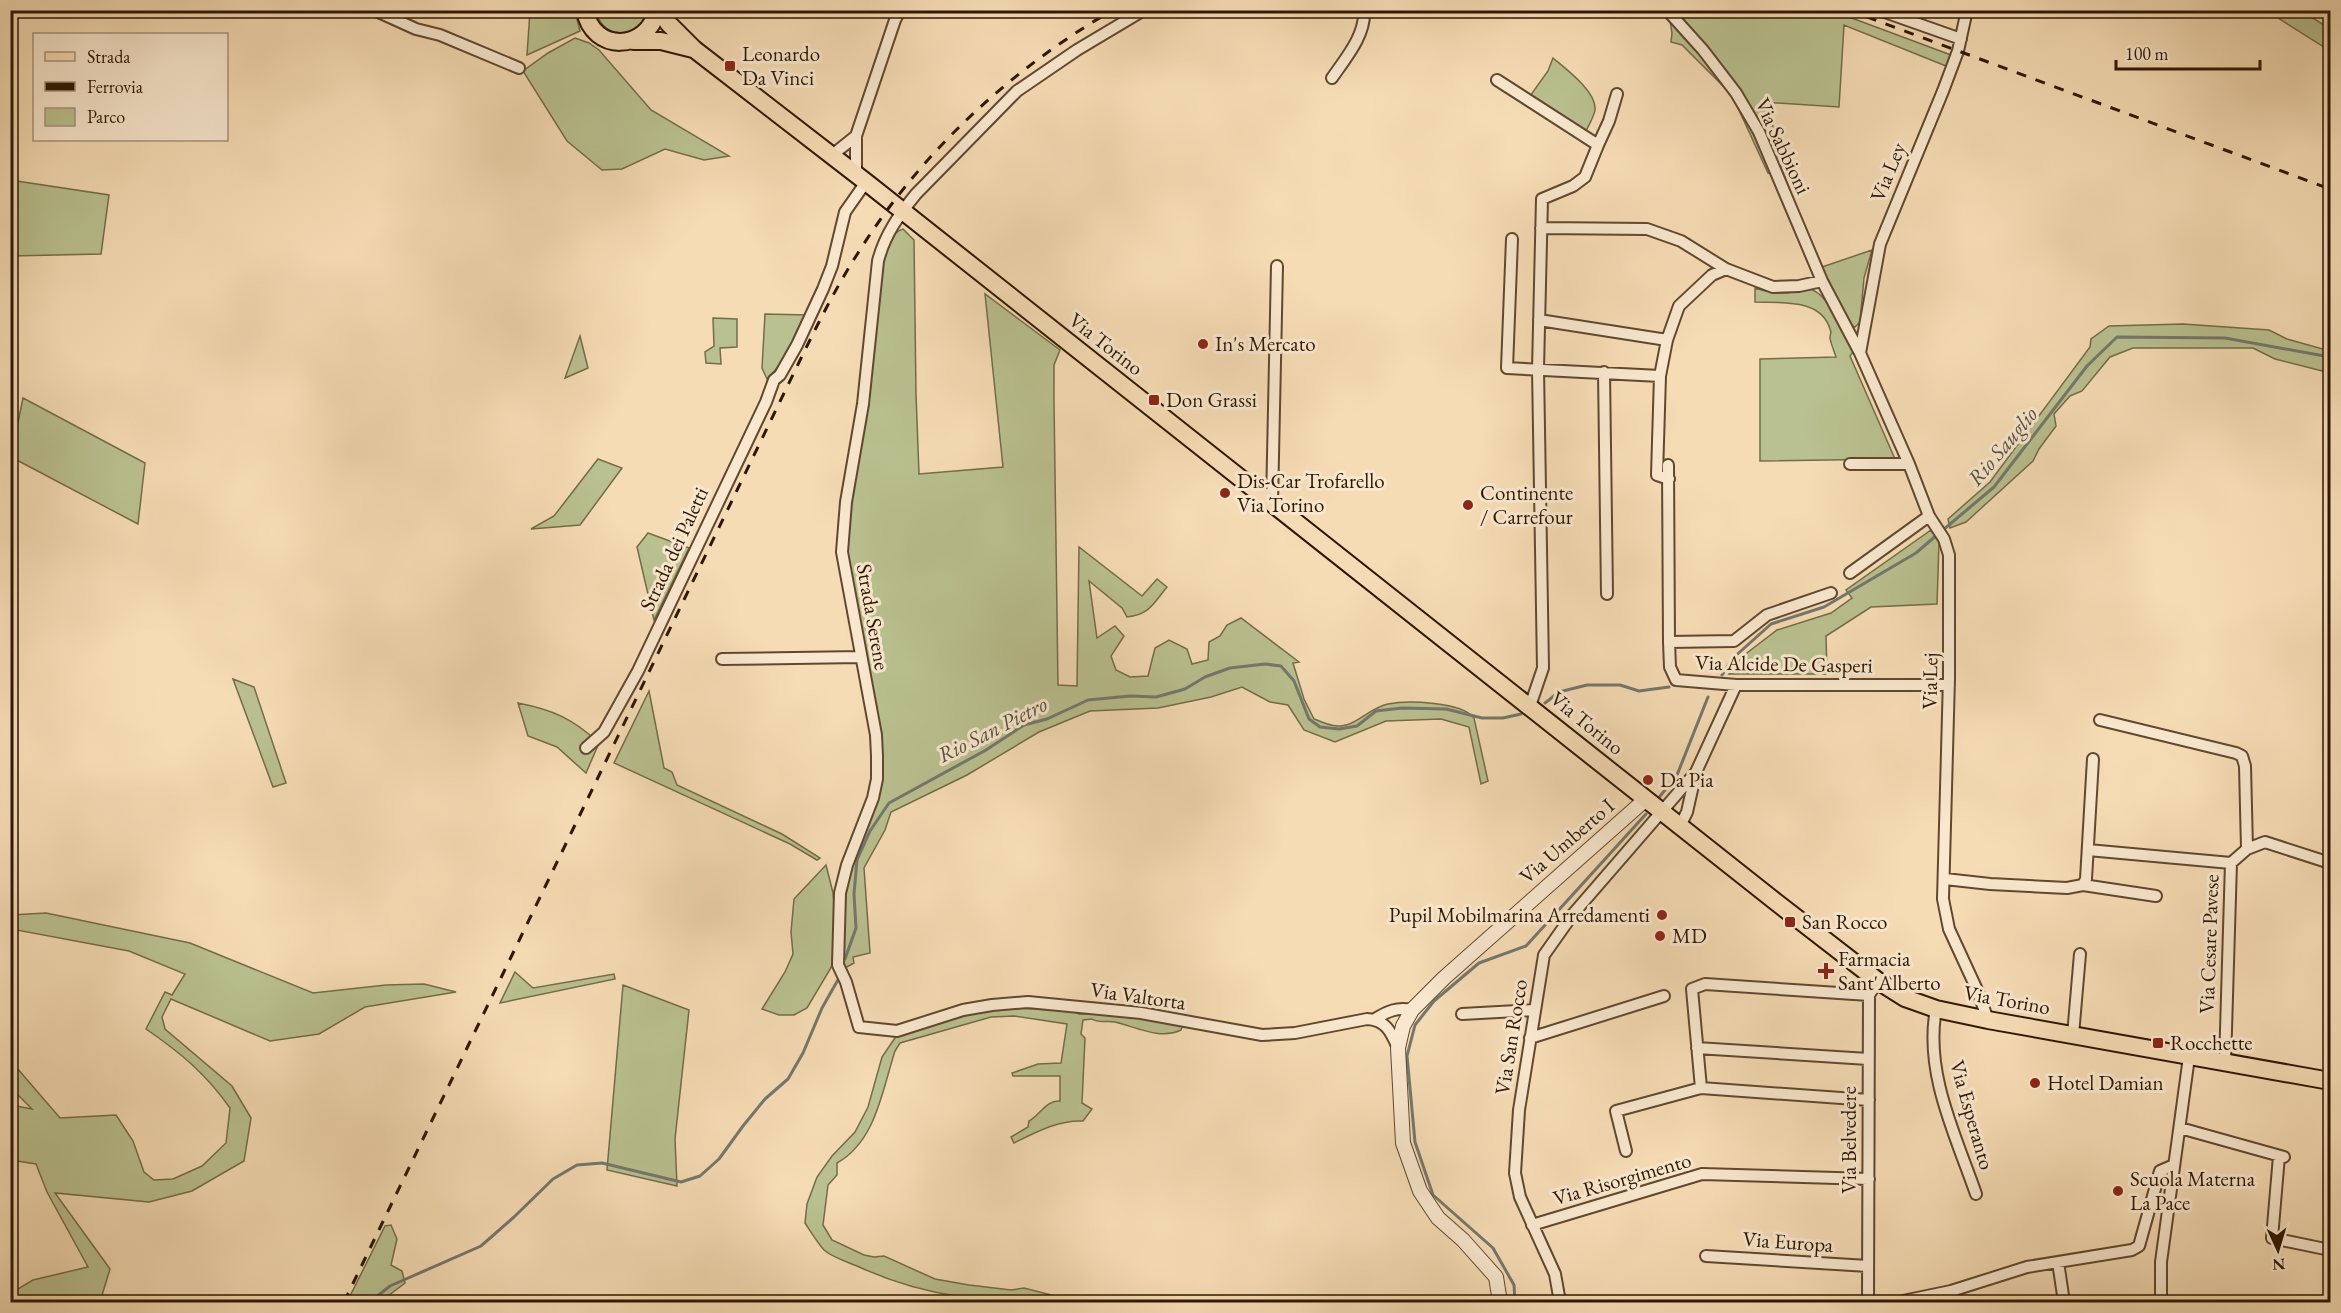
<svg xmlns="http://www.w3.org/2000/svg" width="2341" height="1313" viewBox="0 0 2341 1313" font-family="'EB Garamond',serif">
<rect width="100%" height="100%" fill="#f6dcb5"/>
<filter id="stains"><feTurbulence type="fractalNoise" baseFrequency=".00333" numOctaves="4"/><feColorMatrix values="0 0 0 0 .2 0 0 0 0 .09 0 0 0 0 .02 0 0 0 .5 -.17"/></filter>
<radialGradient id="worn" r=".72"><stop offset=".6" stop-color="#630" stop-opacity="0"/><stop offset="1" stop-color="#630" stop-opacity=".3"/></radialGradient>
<path fill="#bac190" stroke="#746c49" stroke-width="1.5" d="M 648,10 C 639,38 603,42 596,11 Z
M 530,11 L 575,11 L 580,31 L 527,55 Z
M 1672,11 L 1833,11 L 1951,55 L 1946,66 L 1844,25 L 1839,107 L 1761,102 L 1766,113 L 1771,117 L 1780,164 L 1797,209 L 1762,131 Z
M 2267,11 L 2302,11 L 2330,29 L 2330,51 Z
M 1670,21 L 1674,23 L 1734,94 L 1757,134 L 1774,174 L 1768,173 L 1732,95 L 1682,45 L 1671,42 L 1672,33 Z
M 575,38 L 589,43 L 599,50 L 651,110 L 729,156 L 704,160 L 665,149 L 622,169 L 602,170 L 567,141 L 523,71 L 548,53 Z
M 1553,58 C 1566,69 1597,92 1595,110 C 1594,117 1588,126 1585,133 L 1530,96 L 1548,71 Z
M 10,180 L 109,195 L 101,254 L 11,256 Z
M 903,229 L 914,240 L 916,394 L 919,474 L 1003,467 L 985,294 L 1060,350 L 1054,365 L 1054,402 L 1058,685 L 1077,686 L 1079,547 L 1142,596 L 1157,579 L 1167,587 C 1153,604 1149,615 1127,617 L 1122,608 L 1089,581 L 1097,638 L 1115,626 L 1124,636 L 1111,656 L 1116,670 L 1130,677 L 1148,676 L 1155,648 L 1169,640 L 1187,649 L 1192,664 L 1208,660 L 1209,642 L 1220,636 L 1227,625 L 1241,618 L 1299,662 L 1293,663 L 1304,699 L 1314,719 C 1325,723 1334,728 1346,725 C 1358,723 1372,707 1388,704 C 1408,700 1462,702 1474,718 L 1488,781 L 1481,784 L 1469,727 L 1441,719 L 1386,721 L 1335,742 L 1304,730 L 1288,705 L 1270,702 L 1242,687 L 1211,697 L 1158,708 L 1090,711 L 1039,732 L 967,775 L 891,812 L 885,830 L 864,868 L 870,953 L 853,957 L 854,963 L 845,968 L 843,953 L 846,893 L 853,860 L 881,780 L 848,569 L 846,527 L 881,261 C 885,250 890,233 903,229 Z
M 1872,250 L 1864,278 L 1860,322 L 1855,327 L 1848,324 L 1826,279 L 1822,267 Z
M 1755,288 C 1767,292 1780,295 1793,292 C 1797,291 1802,289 1807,289 C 1828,289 1844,335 1853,352 L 1850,356 L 1895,459 L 1760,461 L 1760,359 L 1836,357 C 1834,351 1831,344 1830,338 C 1830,333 1832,334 1830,329 C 1821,298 1780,303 1755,302 Z
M 765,314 L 807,315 C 795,337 785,362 767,379 L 762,368 Z
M 713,318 L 737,319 L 737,347 L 720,348 L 721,364 L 706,363 L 705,352 L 714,346 Z
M 2183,324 L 2269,330 L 2287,339 L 2330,351 L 2330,373 L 2275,359 L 2253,348 L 2133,348 L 2110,357 L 2082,391 L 2070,396 L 2054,414 L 2056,426 L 2039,449 L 2033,461 L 1966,522 L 1950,528 L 1948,519 L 1990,482 L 2090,347 L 2091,339 L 2109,326 Z
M 580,336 L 588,368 L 565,378 Z
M 23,398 L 145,463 L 138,524 L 11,457 Z
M 598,459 L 622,468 L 580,525 L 531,529 L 554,516 Z
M 1931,530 L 1939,542 L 1937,604 L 1871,607 L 1826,636 L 1827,674 L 1729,674 L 1743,656 L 1777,630 L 1831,613 L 1852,598 L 1846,590 Z
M 648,533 L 689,548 L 654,620 L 637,547 Z
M 233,679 L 254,687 L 286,783 L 273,787 Z
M 649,691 L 664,768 L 672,772 L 677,785 L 782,834 L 820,858 L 817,860 L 790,844 L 614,763 Z
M 518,703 C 554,710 573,719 599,743 L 586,773 L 557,747 L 528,736 Z
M 826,865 L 833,893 L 835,913 L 832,966 L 807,1008 L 794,1015 L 779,1015 L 762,1009 L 785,972 L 793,954 L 791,932 L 794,899 Z
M 46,913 L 190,943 L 313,993 L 386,985 L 424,984 L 456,992 L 365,1007 L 319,1034 L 270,1041 L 171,999 L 162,1017 L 165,1029 L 232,1086 L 251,1118 L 244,1161 L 192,1191 L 149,1202 L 55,1193 L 110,1269 L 100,1302 L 11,1302 L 11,1287 L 18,1289 L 33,1280 L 88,1267 L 47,1192 L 36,1164 L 11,1160 L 11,1105 L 32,1109 L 11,1088 L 11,1061 L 60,1118 L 116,1115 L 133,1141 L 144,1172 L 154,1180 L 173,1179 L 202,1166 L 226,1143 L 230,1108 C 206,1074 181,1053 146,1029 L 165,992 L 172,995 L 185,974 L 129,951 L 11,929 L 11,915 Z
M 515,972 L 533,988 L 614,974 L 615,979 L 500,1003 Z
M 623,985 L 689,1010 L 675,1139 L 677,1186 L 607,1170 Z
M 1016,1008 L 1073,1011 L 1079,1014 L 1118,1014 L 1183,1025 L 1181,1030 C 1160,1040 1136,1027 1115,1022 C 1107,1020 1099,1024 1092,1019 L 1083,1020 L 1081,1034 L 1085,1038 L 1082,1103 L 1092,1109 L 1083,1121 C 1058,1120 1036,1132 1014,1143 L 1011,1137 L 1028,1127 L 1029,1121 C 1040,1115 1046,1100 1060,1101 L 1060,1076 L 1013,1076 L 1012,1073 L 1038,1064 L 1061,1063 L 1067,1024 L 1014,1016 L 991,1017 L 900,1043 L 895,1051 C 882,1091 876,1141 837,1163 L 837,1175 L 828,1185 L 823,1225 L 832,1240 L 864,1255 L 874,1257 L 884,1256 L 935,1279 L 969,1285 L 1011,1290 L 1024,1288 L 1055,1296 L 1069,1302 C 991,1302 930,1300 857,1266 C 847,1262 832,1257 824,1250 C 817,1242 811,1232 805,1223 L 807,1204 L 817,1177 L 832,1156 L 855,1132 L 868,1107 L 882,1057 L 897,1035 L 989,1009 Z
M 391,1225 L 397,1239 L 391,1265 L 402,1271 L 405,1283 L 380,1302 L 347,1302 L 385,1226 Z"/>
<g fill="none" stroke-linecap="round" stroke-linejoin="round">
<path stroke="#73786f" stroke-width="3" d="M 1943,530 L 1994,487 L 2087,366 L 2117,337 L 2225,338 L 2330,357
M 1722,675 L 1732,659 L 1771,624 L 1824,607 L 1916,553 L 1938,534
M 1545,703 L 1559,692 L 1587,685 L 1620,685 L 1639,691 L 1669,687
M 1657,800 L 1677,775 L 1708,697
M 845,959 L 856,928 L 854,894 L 857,860 L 870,831 L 889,803 L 986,750 L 1024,725 L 1047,719 L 1088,700 L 1130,696 L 1156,697 L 1185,689 L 1205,677 L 1230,668 L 1265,664 L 1281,666 L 1294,681 L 1309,719 L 1320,727 L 1339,729 L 1357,726 L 1376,711 L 1402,708 L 1446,709 L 1482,718 L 1503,718 L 1521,714
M 370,1302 L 390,1286 L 481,1246 L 514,1217 L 553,1179 L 577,1165 L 602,1163 L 681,1182 L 700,1176 L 719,1159 L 743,1126 L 765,1099 L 788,1079 L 803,1053 L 822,1008 L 839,978
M 1515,1302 L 1514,1285 L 1493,1248 L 1433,1195 L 1415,1142 L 1407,1056 L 1415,1025 L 1434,1001 L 1479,963 L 1526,946 L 1646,814"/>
<g stroke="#60482f" stroke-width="14">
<path id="minor" d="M 374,10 L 416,29 L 440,35 L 519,68
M 1144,10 L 1077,50 L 1017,91 L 916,194 C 899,215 885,234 878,261 L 863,404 L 846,502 L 842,552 L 876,735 L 877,756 L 877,779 L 873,798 L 847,865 L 840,893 L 838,965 L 846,982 L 859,1027 L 897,1031 L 963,1010 L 992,1005 L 1028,1002 L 1141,1013 L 1262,1035 L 1295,1033 L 1367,1019 C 1386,1020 1391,1032 1398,1048
M 1667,10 L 1703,50 L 1736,93 L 1759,132 L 1822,281 L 1860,353 L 1909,464 L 1929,516 L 1944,539 L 1949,555 L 1949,678 L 1943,899 L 1949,929 L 1978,992 L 1988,1020
M 1879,10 L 1961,39
M 1332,78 C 1345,59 1366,35 1364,10
M 1497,80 L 1598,145
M 831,156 L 856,136
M 856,174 L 856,136 L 895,20 L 900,10
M 1541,228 L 1647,229 L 1681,241 L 1726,269 L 1773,287 L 1799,286 L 1822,281
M 1512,239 L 1507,368 L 1660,376
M 1539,320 L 1667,340
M 1860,353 L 1880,244 L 1943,91 L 1958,51 L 1967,10
M 1604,372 L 1607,594
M 1850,464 L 1909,464
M 1668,465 L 1669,642 L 1670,667 L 1676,680 L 1736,685 L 1949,685
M 1669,479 L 1657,475 L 1660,376 L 1667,340 L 1679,306 L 1712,275 L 1726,269
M 1272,503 L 1277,266
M 1850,573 L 1929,516
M 1669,642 L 1734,641 L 1767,615 L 1831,593
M 722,659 L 860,657
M 1530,706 L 1543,668 L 1538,369 L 1542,199 L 1573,186 L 1585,177 L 1598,145 L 1609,121 L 1617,94
M 2100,720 L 2236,753 L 2242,756 L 2245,766 L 2247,849
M 586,748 L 604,732 L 638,671 L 766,402 L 774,380 L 780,375 L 797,345 L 823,289 L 832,266 L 845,212 L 866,182
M 1680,826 L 1687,812 L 1696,772 L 1736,685
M 2088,850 L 2231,863 L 2247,849 L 2265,842 L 2330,863
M 1945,879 L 1990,884 L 2067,888 L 2083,885 L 2086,879 L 2093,759
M 2083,885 L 2156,896
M 1936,1009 C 1924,1073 1956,1136 1976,1194
M 1462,1014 L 1535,1010
M 1375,1019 C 1388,1011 1397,1007 1412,1010
M 2073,1035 L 2080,954
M 1530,1038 L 1664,996
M 1697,1048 L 1868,1059
M 2225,1063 L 2231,863
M 1701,1088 L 1869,1100
M 2180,1128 L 2284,1157
M 1626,1151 L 1616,1111 L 1701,1088 L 1692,989 L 1705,984 L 1869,995
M 2279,1156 L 2272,1238 L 2330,1250
M 1532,1225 L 1702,1174 L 1869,1179
M 1706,1256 L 1868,1266
M 2058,1262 L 2064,1302
M 1560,1302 L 1555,1274 L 1520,1197 L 1515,1173 L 1519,1110 L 1544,955 L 1573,914 L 1696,772
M 1868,1302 L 1869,995 L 1878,981
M 1898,1302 L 1951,1291 L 2027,1267 L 2132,1250 L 2139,1246 L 2160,1171 L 2174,1165
M 2161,1302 L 2161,1262 L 2189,1057"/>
</g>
<g stroke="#60482f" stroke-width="16">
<path id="tertiary" d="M 1500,1302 L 1496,1277 L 1463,1240 L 1438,1218 L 1420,1191 L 1403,1143 L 1398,1048 L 1403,1026 L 1412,1010 L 1444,978 L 1646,799"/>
</g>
<g stroke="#2e1702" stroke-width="20">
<path id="primary" d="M 585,10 C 592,53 648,52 657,10
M 661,10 L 668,23 L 694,49 L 866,182 L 1776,902 L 1878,981 L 1905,998 L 1936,1009 L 1988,1020 L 2330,1081
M 633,41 L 661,41 L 693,49"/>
</g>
<use href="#minor" stroke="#f9e8cf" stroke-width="10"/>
<use href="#tertiary" stroke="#f9e8cf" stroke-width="14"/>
<use href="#primary" stroke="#f6dcb5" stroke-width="16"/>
<path stroke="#2e1702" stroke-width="3" stroke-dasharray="10 10" stroke-linecap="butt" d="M 1848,10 L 2330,189
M 2308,10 L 2330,25
M 344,1302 L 788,385 C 810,340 831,295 858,253 C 921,152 1011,69 1113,10"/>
</g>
<g fill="#8f2418" stroke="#f9e8cf" stroke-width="2">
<rect x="724" y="60" width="12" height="12" rx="3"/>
<circle cx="1203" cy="344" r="6"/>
<rect x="1148" y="394" width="12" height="12" rx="3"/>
<circle cx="1225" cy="493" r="6"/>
<circle cx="1468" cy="505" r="6"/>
<circle cx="1648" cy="780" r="6"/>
<circle cx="1662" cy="915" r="6"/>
<rect x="1784" y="916" width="12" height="12" rx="3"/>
<circle cx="1660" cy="936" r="6"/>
<path d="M1823 962h6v6h6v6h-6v6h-6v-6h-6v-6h6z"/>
<rect x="2152" y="1037" width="12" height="12" rx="3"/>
<circle cx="2035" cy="1083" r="6"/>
<circle cx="2118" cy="1191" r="6"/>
</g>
<g text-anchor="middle" stroke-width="6" stroke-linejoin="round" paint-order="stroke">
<g font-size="21" fill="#2e1702" stroke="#f9e8cf" text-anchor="start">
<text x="742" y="61">Leonardo<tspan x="742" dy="24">Da Vinci</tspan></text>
<text x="1215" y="351">In's Mercato</text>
<text x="1166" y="407">Don Grassi</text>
<text x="1237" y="488">Dis-Car Trofarello<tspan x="1237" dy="24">Via Torino</tspan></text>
<text x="1480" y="500">Continente<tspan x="1480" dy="24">/ Carrefour</tspan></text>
<text x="1660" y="787">Da Pia</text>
<text x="1650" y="922" text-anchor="end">Pupil Mobilmarina Arredamenti</text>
<text x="1802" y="929">San Rocco</text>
<text x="1672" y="943">MD</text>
<text x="1838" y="966">Farmacia<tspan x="1838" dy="24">Sant'Alberto</tspan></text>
<text x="2170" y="1050">Rocchette</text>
<text x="2047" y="1090">Hotel Damian</text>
<text x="2130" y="1186">Scuola Materna<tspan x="2130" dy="24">La Pace</tspan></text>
</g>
<g font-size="21" fill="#2e1702" stroke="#f9e8cf">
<text transform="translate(1783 146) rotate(65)" y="7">Via Sabbioni</text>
<text transform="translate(1888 172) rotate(-68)" y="7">Via Ley</text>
<text transform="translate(1106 344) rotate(38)" y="7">Via Torino</text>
<text transform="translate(674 549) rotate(-65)" y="7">Strada dei Paletti</text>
<text transform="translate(873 617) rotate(80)" y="7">Strada Serene</text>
<text transform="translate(1784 664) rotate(1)" y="7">Via Alcide De Gasperi</text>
<text transform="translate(1930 681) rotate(-89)" y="7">Via Lej</text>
<text transform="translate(1587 723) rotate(39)" y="7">Via Torino</text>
<text transform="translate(1567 841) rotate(-41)" y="7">Via Umberto I</text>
<text transform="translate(2209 944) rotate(-88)" y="7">Via Cesare Pavese</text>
<text transform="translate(1138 996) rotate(8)" y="7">Via Valtorta</text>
<text transform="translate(2007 1000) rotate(10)" y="7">Via Torino</text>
<text transform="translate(1511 1037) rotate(-81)" y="7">Via San Rocco</text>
<text transform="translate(1972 1115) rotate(74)" y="7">Via Esperanto</text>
<text transform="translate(1849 1140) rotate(-90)" y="7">Via Belvedere</text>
<text transform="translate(1622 1179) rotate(-16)" y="7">Via Risorgimento</text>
<text transform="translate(1788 1242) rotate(4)" y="7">Via Europa</text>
</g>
<g font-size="22" font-style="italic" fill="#565042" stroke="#f9e8cf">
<text transform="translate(2002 446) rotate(-50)" y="8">Rio Sauglio</text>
<text transform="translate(992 729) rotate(-27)" y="8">Rio San Pietro</text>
</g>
</g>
<rect width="2341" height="1313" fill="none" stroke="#f6dcb5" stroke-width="36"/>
<rect x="12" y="12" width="2317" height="1289" fill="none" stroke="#2e1702" stroke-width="3"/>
<rect x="18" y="18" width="2305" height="1277" fill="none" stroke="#2e1702" stroke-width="1.5"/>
<rect x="33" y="33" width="195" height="108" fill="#f9e8cf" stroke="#a8947d" stroke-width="1.5"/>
<rect x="45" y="52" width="30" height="9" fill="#f6dcb5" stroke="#a8947d" stroke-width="1.5"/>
<text x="87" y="63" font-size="18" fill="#2e1702">Strada</text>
<rect x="45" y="82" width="30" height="9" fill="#2e1702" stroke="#a8947d" stroke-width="1.5"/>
<text x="87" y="93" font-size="18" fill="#2e1702">Ferrovia</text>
<rect x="45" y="108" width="30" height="18" fill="#bac190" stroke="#a8947d" stroke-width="1.5"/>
<text x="87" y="123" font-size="18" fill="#2e1702">Parco</text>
<g transform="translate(2278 1250) rotate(176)" stroke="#f9e8cf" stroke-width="4.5" paint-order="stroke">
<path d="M0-4.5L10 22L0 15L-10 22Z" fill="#2e1702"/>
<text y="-9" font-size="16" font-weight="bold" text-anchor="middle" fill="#2e1702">N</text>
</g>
<path d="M2116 60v9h144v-9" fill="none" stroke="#2e1702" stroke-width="3"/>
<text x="2125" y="60" font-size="18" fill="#2e1702" stroke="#f9e8cf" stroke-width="4.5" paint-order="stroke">100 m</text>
<rect width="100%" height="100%" filter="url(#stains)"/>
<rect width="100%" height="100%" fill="url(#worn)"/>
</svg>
